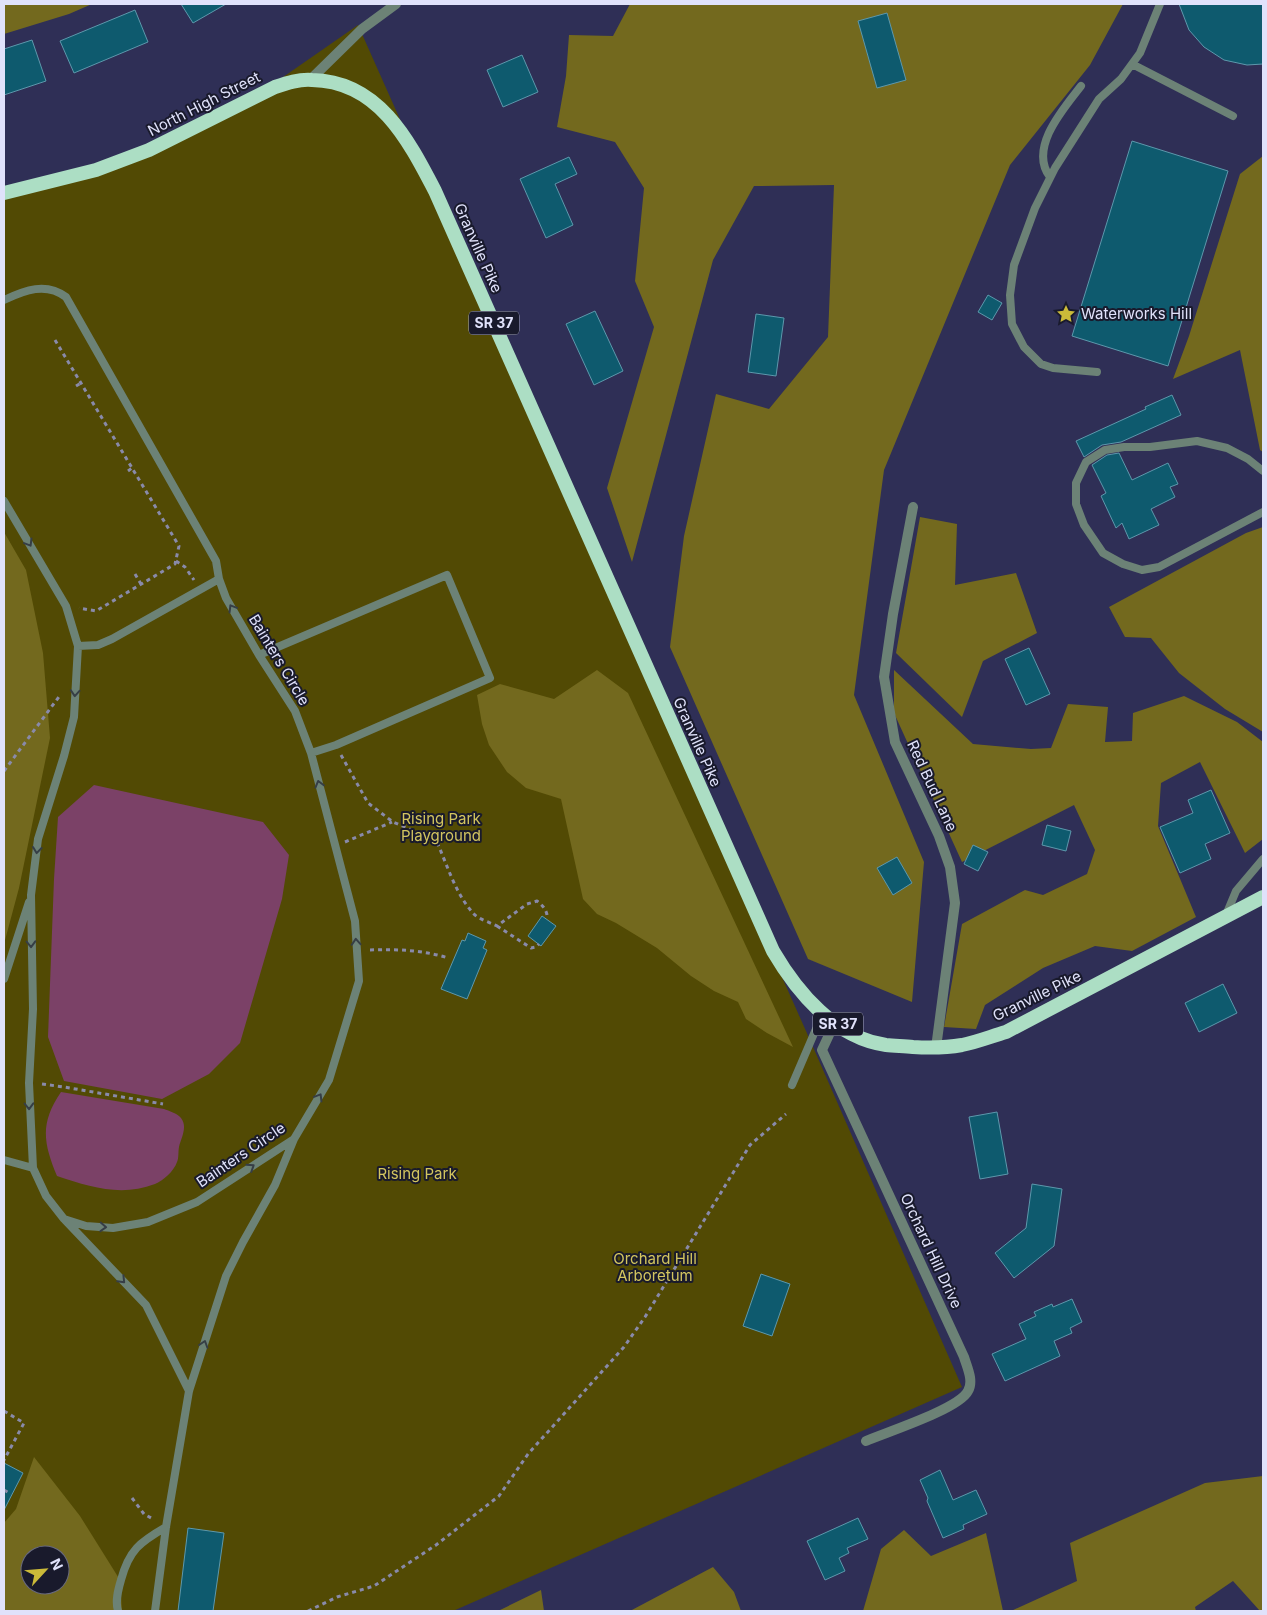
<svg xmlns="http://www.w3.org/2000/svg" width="1267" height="1615" viewBox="0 0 1267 1615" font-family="Inter,sans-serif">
<rect width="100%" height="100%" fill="#2f2f56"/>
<path fill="#524a04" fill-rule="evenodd" d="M 358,25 L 806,1031 L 962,1387 L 453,1611 L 4,1611 L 4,193 L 96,170 L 253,98 ZM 30,1555 L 60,1555 L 60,1585 L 30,1585 Z"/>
<path fill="#73691e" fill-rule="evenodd" d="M 4,4 L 92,4 L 69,14 L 4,34 Z
M 630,4 L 1123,4 L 1090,65 L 1010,165 L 884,470 L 854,695 L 924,862 L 912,1002 L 808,959 L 670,647 L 684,536 L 716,394 L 769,409 L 828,337 L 834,185 L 754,186 L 713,260 L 632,562 L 607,488 L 654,327 L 635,281 L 644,188 L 615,142 L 557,127 L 566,76 L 569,35 L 613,36 Z
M 1263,156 L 1263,452 L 1260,450 L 1240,350 L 1173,379 L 1189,336 L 1240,174 Z
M 920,517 L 957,524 L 955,585 L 1016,573 L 1037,633 L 983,661 L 962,717 L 896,653 Z
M 1263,527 L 1263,732 L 1225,709 L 1179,673 L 1151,638 L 1125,637 L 1109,607 L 1246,533 Z
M 4,532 L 26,570 L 43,653 L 50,738 L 19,888 L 4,944 Z
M 597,670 L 628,693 L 793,1047 L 767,1033 L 746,1019 L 738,1002 L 714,991 L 691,976 L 657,948 L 616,923 L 597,914 L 583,899 L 561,799 L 526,788 L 507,772 L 489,745 L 482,724 L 477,695 L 500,684 L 554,699 Z
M 894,670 L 973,744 L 1031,749 L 1051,748 L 1068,704 L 1108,707 L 1105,742 L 1132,741 L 1133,713 L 1184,696 L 1237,722 L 1263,742 L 1263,839 L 1245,853 L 1200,762 L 1161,783 L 1158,826 L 1196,917 L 1132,951 L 1095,946 L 1043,968 L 985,1005 L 976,1029 L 944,1027 L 962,924 L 1025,890 L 1043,895 L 1087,874 L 1095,850 L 1074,805 L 962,862 L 894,713 Z
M 34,1457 L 80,1516 L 120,1580 L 122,1611 L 4,1611 L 4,1523 L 16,1509 ZM 30,1555 L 60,1555 L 60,1585 L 30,1585 Z
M 1263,1476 L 1263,1611 L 1260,1611 L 1233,1581 L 1195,1607 L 1196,1611 L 1011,1611 L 1077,1581 L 1070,1543 L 1205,1483 Z
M 904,1530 L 931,1556 L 986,1533 L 1003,1611 L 863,1611 L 881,1549 Z
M 713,1567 L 734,1592 L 741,1611 L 630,1611 Z
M 541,1590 L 544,1611 L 498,1611 Z"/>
<path fill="#7b4167" d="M 94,785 L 263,822 L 289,855 L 282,899 L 240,1043 L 209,1074 L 162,1099 L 64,1081 L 48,1037 L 54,879 L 58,817 Z
M 61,1092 L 164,1109 C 169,1111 177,1113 181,1118 C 188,1127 181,1138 179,1147 C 178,1152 179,1158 177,1162 C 174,1171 163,1181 155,1184 C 121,1197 90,1187 57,1176 C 43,1142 40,1123 61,1092 Z"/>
<path fill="#0e5a6e" stroke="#5d98ac" d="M 181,4 L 226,4 L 193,23 Z
M 1179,4 L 1263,4 L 1263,64 L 1247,65 L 1224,60 L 1204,47 L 1189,30 Z
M 135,10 L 148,42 L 74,73 L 60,41 Z
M 887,13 L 906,80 L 877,88 L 858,21 Z
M 32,40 L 46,81 L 4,95 L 4,49 Z
M 522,55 L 538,92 L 503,107 L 487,70 Z
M 1132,141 L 1228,171 L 1168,366 L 1072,336 Z
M 569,157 L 577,174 L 555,184 L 573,225 L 546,238 L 520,179 Z
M 988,295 L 1002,303 L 992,320 L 978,312 Z
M 595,311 L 623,371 L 594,385 L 566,324 Z
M 756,314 L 784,318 L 776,376 L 748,372 Z
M 1172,395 L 1181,415 L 1121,442 L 1102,445 L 1084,457 L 1076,441 L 1146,409 L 1145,407 Z
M 1119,453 L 1132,480 L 1168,463 L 1178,484 L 1170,487 L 1175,497 L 1151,509 L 1159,525 L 1129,539 L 1122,523 L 1116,528 L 1101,496 L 1106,493 L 1092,465 L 1107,455 Z
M 1029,648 L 1050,694 L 1026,705 L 1005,659 Z
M 1211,790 L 1230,833 L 1205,844 L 1211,859 L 1180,873 L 1160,827 L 1193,813 L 1188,800 Z
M 1047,825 L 1071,831 L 1066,851 L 1042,845 Z
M 973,845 L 988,852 L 978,871 L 964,864 Z
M 897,857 L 912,883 L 893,895 L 877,868 Z
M 542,916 L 556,926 L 541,946 L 528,936 Z
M 468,933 L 486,941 L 483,948 L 487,950 L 467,999 L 441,989 L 462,940 L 465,941 Z
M 1223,984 L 1237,1013 L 1199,1032 L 1185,1003 Z
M 997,1112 L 1008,1174 L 980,1179 L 969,1117 Z
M 1032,1184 L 1062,1189 L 1054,1246 L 1014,1278 L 995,1253 L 1026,1228 Z
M 761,1274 L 790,1284 L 772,1336 L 743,1326 Z
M 1072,1299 L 1082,1322 L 1070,1328 L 1072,1333 L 1054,1341 L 1060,1356 L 1005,1381 L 992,1354 L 1026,1339 L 1019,1324 L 1036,1316 L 1034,1312 L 1052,1304 L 1053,1307 Z
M 4,1463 L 23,1473 L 4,1510 Z
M 940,1470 L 953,1500 L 976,1490 L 987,1514 L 963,1525 L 964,1529 L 943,1538 L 927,1501 L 928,1498 L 920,1480 Z
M 858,1518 L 868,1539 L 847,1548 L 849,1553 L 839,1558 L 845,1571 L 825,1580 L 807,1541 Z
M 188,1528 L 224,1533 L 213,1611 L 178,1611 Z"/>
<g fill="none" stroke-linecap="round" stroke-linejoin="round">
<path stroke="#898aaa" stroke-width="3" stroke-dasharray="4 4" stroke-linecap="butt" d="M 55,340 L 179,546 L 175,564 L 96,611 L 79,608
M 76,386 L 81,383
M 128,471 L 132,468
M 176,561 L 185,567 L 194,580
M 135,574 L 141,584
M 341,755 L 368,803 L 393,822 L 436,840 C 447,864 455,893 473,913 C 478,919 489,922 497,926 L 527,904 L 537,901 C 542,905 546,909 547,915 L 545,918
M 4,771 L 61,694
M 345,842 L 392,822
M 497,926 L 531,948 L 536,947 L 539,944
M 370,950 C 397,949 423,950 448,958
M 42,1084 L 64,1087 L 163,1104
M 4,1411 L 24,1423 L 4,1460
M 4,1490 L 11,1494
M 132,1498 L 144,1514 L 153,1519
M 308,1611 L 337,1597 L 374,1586 L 436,1545 L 499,1496 L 528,1454 L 624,1347 L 645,1317 L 750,1145 L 786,1114"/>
<path stroke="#6c8276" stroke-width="8" d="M 1132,64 L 1233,116
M 1050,177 C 1028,148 1064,108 1081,86
M 4,300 C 25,290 46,282 66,297 L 216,561 L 219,579 L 226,598 L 259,655 L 295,711 L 311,753 L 355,921 L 359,981 L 329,1080 L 294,1139 L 197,1202 L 148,1222 L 113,1228 L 86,1226 L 64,1219 L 46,1196 L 33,1168 L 29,1083 L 33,1009 L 31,895 L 38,839 L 64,756 L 74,717 L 78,646 L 66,606 L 4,501
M 1097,372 L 1053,368 L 1041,364 L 1024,347 L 1012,324 L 1010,295 L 1014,265 L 1035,208 L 1055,168 L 1099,99 L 1121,79 L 1140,53 L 1160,4
M 1263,471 L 1248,459 L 1227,448 L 1197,441 L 1150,447 L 1124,447 L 1105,450 L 1086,462 L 1076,483 L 1076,504 L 1084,525 L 1103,553 L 1123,564 L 1142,570 L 1159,567 L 1263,512
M 78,646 L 98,645 L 112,639 L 219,579
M 259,655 L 447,575 L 490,678 L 336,745 L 311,753
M 1226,915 L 1236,891 L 1263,859
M 4,979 L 29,902
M 792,1085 L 816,1029 L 825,1016
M 4,1160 L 33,1168
M 65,1220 L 146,1305 L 189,1391
M 118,1611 C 115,1601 118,1590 121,1580 C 129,1550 140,1542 166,1527
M 155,1611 L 166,1527 L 189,1391 L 226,1276 L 243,1242 L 275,1185 L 294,1139"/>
<path stroke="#6c8276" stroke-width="10" d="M 311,79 L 362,29 L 396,4
M 913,507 L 893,614 L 884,677 L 895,742 L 939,836 L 950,867 L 955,903 L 936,1048
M 835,1022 L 822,1050 L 964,1357 C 967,1367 974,1381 968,1391 C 959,1409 887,1432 866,1441"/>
<path stroke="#acdec4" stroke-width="14" d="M 4,193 L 96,170 L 149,150 L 275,87 C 287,83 299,79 312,80 C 378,81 408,139 435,191 L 773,951 C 797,992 835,1038 886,1045 C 895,1046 904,1046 913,1047 C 930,1048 945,1048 962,1045 C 977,1042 992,1036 1006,1032 L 1263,897"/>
</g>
<defs><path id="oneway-chevron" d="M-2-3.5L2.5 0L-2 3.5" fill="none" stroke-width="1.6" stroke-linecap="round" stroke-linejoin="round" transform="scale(1.25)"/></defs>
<g stroke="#363e46">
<use href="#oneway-chevron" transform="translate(29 543) rotate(59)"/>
<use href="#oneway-chevron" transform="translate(232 608) rotate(-121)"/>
<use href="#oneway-chevron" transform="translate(75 693) rotate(94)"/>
<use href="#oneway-chevron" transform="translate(319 784) rotate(-105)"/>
<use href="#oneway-chevron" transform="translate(37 850) rotate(97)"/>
<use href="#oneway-chevron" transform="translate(356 942) rotate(-94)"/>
<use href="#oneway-chevron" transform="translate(31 944) rotate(89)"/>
<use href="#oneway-chevron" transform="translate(319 1097) rotate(-59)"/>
<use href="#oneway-chevron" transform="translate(29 1106) rotate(89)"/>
<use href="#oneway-chevron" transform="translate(251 1167) rotate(-33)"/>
<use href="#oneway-chevron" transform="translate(103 1227) rotate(3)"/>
<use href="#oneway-chevron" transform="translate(122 1280) rotate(46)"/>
<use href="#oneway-chevron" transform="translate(204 1344) rotate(-72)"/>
</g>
<defs>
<g id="sight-bare" transform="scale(1.5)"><path d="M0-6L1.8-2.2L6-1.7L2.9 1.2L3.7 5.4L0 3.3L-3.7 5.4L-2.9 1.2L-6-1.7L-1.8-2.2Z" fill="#cbba39" stroke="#191a2c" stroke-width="2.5" paint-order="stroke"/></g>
</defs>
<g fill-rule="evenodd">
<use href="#sight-bare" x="1066" y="314"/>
</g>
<g text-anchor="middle" stroke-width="4" stroke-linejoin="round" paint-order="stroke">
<g fill="#191a2c" stroke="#a4a6bd" stroke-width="1">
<rect x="469" y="311.5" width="50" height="23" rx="4"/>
<rect x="813" y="1012.5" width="50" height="23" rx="4"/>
</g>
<g font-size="14" font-weight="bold" fill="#e0e2fb">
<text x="494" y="328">SR 37</text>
<text x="838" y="1029">SR 37</text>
</g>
<g font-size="15" fill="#e0e2fb" stroke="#191a2c">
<text transform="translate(204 104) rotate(-27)" y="5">North High Street</text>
<text transform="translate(478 248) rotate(66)" y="5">Granville Pike</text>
<text transform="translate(279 660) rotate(59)" y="5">Bainters Circle</text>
<text transform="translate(697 742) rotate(66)" y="5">Granville Pike</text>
<text transform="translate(932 786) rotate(65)" y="5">Red Bud Lane</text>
<text transform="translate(1037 996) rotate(-26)" y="5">Granville Pike</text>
<text transform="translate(241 1155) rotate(-34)" y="5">Bainters Circle</text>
<text transform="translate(931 1251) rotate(65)" y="5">Orchard Hill Drive</text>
</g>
<g font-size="15" fill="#e0e2fb" stroke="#191a2c" text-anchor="start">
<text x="1081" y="319">Waterworks Hill</text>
</g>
<g font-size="15" fill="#d3c55f" stroke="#191a2c">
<text x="441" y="824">Rising Park<tspan x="441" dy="17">Playground</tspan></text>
<text x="417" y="1179">Rising Park</text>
<text x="655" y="1264">Orchard Hill<tspan x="655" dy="17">Arboretum</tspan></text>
</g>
</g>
<rect width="1267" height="1615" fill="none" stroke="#e0e2fb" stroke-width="10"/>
<g transform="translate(45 1570) rotate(64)"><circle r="24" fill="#191a2c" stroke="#696a7f"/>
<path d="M0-4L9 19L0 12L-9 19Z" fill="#cbba39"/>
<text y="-8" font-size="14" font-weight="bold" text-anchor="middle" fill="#e0e2fb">N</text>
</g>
</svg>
